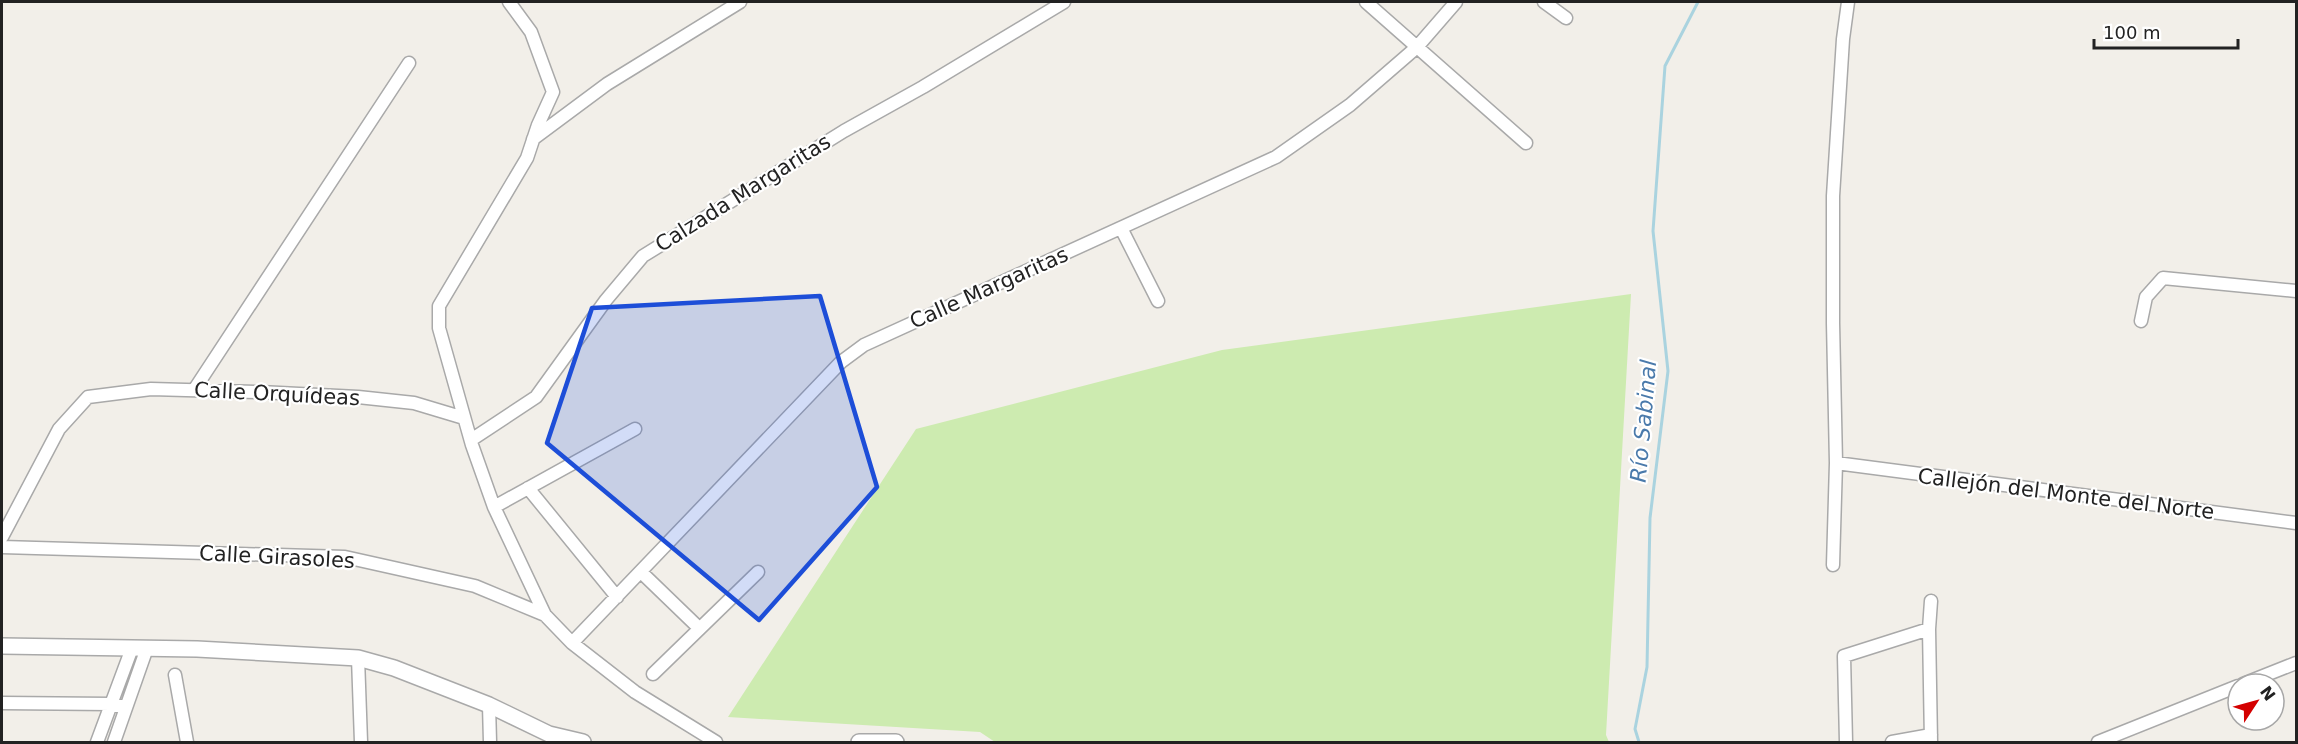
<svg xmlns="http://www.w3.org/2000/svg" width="2298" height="744" viewBox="0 0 2298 744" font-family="'DejaVu Sans',sans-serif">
<rect width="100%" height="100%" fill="#f2efe9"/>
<path fill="#cdebb0" d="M 1631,294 L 1606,735 L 1609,742 L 995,742 L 980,732 L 728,717 L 916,429 L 1222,350 Z"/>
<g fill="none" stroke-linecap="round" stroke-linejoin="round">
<path stroke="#aad3df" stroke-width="3" d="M 1639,742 L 1635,729 L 1647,667 L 1650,518 L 1668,371 L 1653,231 L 1665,66 L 1698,2"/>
<g stroke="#a9a9a9" stroke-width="15">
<path id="minor" d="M 509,2 L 531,32 L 553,92 L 538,125 L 527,158 L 439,306 L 439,328 L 472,445 L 494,507 L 545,615 L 572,643 L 635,692 L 716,742
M 1366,2 L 1526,143
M 1544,2 L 1566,18
M 533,139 L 607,84 L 740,2
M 1121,228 L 1158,301
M 2141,321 L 2146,297 L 2163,278 L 2296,291
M 194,390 L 409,63
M 471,440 L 536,397 L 606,300 L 643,256 L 844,131 L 923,87 L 1064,2
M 1836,463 L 2296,523
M 528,488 L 617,597
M 494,507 L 635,429
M 2,537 L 59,429 L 88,397 L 151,389 L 260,392 L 358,397 L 414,403 L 464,418
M 2,547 L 345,557 L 475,586 L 545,615
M 1833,565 L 1836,463 L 1833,323 L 1833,196 L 1843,39 L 1848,2
M 641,572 L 699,628
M 1931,601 L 1929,629 L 1931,742
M 572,643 L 841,362 L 864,345 L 1276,157 L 1350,105 L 1417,47 L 1456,2
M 358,658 L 361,742
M 653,674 L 758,572
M 175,675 L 187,742
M 2243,684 L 2296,663
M 2,703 L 111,704 L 126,707
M 489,705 L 490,742
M 97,742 L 132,648
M 114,742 L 147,648
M 1846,742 L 1844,656 L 1929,629
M 1892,742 L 1931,735
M 2098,742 L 2238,686"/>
</g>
<g stroke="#a9a9a9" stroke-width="18">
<path id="tertiary" d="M 2,646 L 197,649 L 358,658 L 394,668 L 489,705 L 549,734 L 583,742
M 859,742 L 896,742"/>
</g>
<use href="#minor" stroke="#fff" stroke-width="12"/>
<use href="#tertiary" stroke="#fff" stroke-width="15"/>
</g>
<path fill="#1d4ed8" fill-opacity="0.2" stroke="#1d4ed8" stroke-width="4.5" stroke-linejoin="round" d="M 820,296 L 877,487 L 759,620 L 547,443 L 592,308 Z"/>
<g text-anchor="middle" stroke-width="4.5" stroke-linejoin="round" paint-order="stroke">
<g font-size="21" fill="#222" stroke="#fff">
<text transform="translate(743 193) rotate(-32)" y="7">Calzada Margaritas</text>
<text transform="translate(989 288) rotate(-24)" y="7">Calle Margaritas</text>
<text transform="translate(277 394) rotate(3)" y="7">Calle Orquídeas</text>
<text transform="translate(2066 494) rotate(7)" y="7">Callejón del Monte del Norte</text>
<text transform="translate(277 557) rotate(3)" y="7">Calle Girasoles</text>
</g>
<g font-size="22" font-style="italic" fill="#4a7aab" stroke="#fff">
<text transform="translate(1643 421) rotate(-85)" y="8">Río Sabinal</text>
</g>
</g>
<rect width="2298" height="744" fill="none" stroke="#222222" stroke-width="6"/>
<g transform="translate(2256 702) rotate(54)"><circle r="28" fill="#ffffff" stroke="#a7a7a7" stroke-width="1.5"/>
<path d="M0-4.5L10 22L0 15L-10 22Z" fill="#d40000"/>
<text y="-9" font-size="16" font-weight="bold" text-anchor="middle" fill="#222222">N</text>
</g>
<path d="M2094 39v9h144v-9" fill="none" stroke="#222222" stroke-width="3"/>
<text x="2103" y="39" font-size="18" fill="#222222" stroke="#ffffff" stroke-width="4.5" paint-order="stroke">100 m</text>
</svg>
